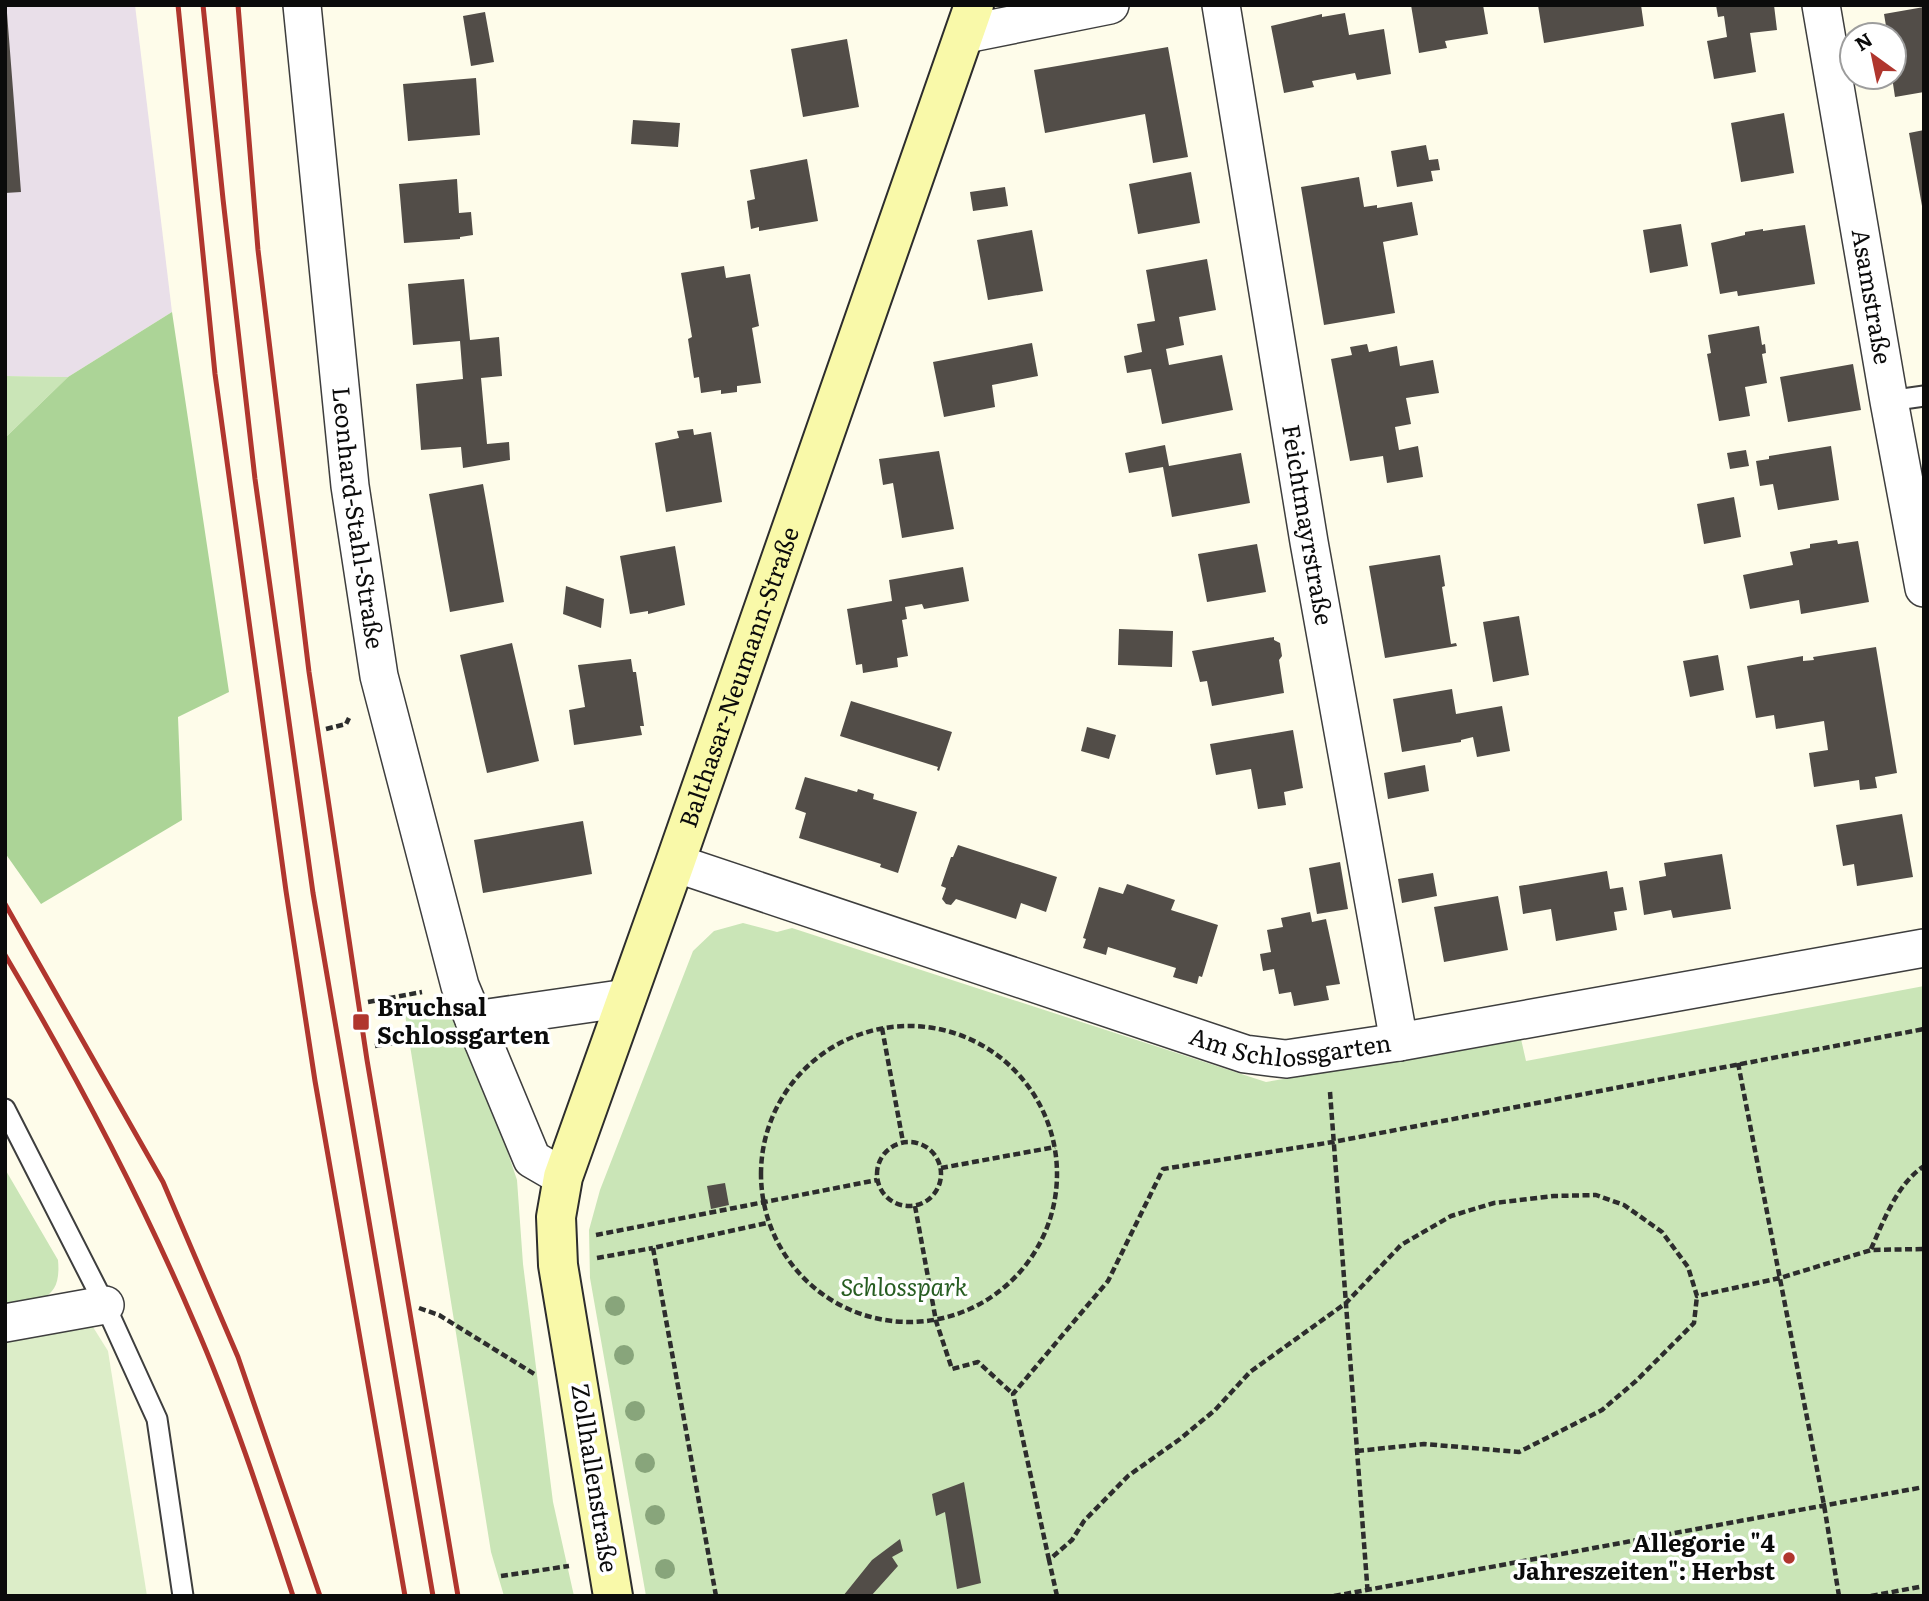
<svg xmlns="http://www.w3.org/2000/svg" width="1929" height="1601" viewBox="0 0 1929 1601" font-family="Literata,serif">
<rect width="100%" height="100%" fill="#fefcea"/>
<path fill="#e9dfe9" d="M 5,5 L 135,5 L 172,312 L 68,377 L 5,376 Z"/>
<path fill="#cae5b7" d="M 5,376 L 68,377 L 5,438 Z
M 743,923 L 777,932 L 792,928 L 1266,1082 L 1521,1039 L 1526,1061 L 1924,986 L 1924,1596 L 646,1596 L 590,1278 L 589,1230 L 600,1190 L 693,951 L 714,931 Z
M 456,998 L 517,1180 L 523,1264 L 553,1502 L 574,1596 L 504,1596 L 491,1552 L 404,1008 Z
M 5,1169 L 58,1260 C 62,1302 38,1300 5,1307 Z"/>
<path fill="#acd497" d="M 172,312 L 229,692 L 178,717 L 182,820 L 41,904 L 5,853 L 5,438 L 68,377 Z"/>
<path fill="#dcedc8" d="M 93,1327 L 108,1351 L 147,1596 L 5,1596 L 5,1343 Z"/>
<path fill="#524d48" d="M 1411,5 L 1483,5 L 1488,34 L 1445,41 L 1447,48 L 1419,53 Z
M 1538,5 L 1641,5 L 1644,26 L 1544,43 Z
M 1716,5 L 1774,5 L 1777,30 L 1750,33 L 1756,72 L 1714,79 L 1707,41 L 1727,37 L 1724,16 L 1718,17 Z
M 1924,7 L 1924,92 L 1895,97 L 1892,77 L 1894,77 L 1894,35 L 1884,35 L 1884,32 L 1887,32 L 1884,14 Z
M 485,12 L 494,62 L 471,66 L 463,16 Z
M 5,13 L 7,13 L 21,192 L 5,193 Z
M 1345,13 L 1349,35 L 1384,29 L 1391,74 L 1357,80 L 1355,73 L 1312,81 L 1314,87 L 1284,93 L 1271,26 L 1322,14 L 1322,17 Z
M 847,39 L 859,107 L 803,117 L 791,49 Z
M 1168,47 L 1188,157 L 1153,163 L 1145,114 L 1045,133 L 1034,70 Z
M 476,78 L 480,135 L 408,141 L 403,84 Z
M 1784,113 L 1794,173 L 1741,182 L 1731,123 Z
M 633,120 L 680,123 L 678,147 L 631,144 Z
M 1924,130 L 1924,206 L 1922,206 L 1909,133 Z
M 1426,145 L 1429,160 L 1438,159 L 1440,170 L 1431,171 L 1433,181 L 1397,187 L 1391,151 Z
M 807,159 L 818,221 L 759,231 L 759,227 L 751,229 L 747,201 L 755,199 L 750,170 Z
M 1191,172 L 1200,223 L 1138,234 L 1129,184 Z
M 1359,177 L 1364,207 L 1377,205 L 1377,208 L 1412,202 L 1418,235 L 1383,242 L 1395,313 L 1324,325 L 1301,187 Z
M 457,179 L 459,213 L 471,212 L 473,235 L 460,237 L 460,239 L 404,243 L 399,184 Z
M 1005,187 L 1008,206 L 973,211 L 970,192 Z
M 1681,224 L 1688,266 L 1650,273 L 1643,230 Z
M 1805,225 L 1815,284 L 1738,296 L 1737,291 L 1720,294 L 1711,243 L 1745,235 L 1745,232 L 1763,229 L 1763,231 Z
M 1032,230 L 1043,291 L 988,300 L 977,240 Z
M 1207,259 L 1216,310 L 1179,317 L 1184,345 L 1166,349 L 1169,365 L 1222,355 L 1233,410 L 1162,424 L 1151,369 L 1127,373 L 1124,356 L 1142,352 L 1137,324 L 1155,321 L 1146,270 Z
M 724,266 L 726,278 L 750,274 L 759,326 L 752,328 L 761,383 L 737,386 L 737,392 L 721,394 L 721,390 L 701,393 L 699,377 L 694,378 L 688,339 L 692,337 L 681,273 Z
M 464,279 L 470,340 L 499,337 L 502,376 L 481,378 L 487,444 L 509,442 L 510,460 L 463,468 L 461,447 L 421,450 L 416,384 L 463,379 L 460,341 L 413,345 L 408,284 Z
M 1759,326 L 1762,345 L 1765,344 L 1766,353 L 1762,354 L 1767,383 L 1745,387 L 1750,416 L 1719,421 L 1707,354 L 1711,353 L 1708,335 Z
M 1032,343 L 1038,376 L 992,385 L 995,407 L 944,417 L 933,362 Z
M 1367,344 L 1369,352 L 1397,346 L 1400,366 L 1433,360 L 1439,393 L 1406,398 L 1411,424 L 1395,427 L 1399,450 L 1418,446 L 1423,477 L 1387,483 L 1383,456 L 1350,461 L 1331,359 L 1352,355 L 1350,347 Z
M 1853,364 L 1861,410 L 1788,422 L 1780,377 Z
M 693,429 L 694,435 L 711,432 L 722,502 L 666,512 L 655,443 L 679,438 L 677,431 Z
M 1165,445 L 1169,466 L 1241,453 L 1250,503 L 1172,517 L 1163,467 L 1129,473 L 1125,453 Z
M 1831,446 L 1839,500 L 1778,510 L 1773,484 L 1760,486 L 1756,461 L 1769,459 L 1769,456 Z
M 1746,450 L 1749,466 L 1730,469 L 1727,453 Z
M 939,451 L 954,529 L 902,538 L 893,483 L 883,485 L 879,459 Z
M 483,484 L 504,602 L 450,612 L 429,494 Z
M 1734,497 L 1741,537 L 1704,544 L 1697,504 Z
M 1837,540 L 1838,544 L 1858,541 L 1869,602 L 1801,614 L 1799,600 L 1750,609 L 1743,575 L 1793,565 L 1790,552 L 1810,548 L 1810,544 Z
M 1257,544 L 1266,592 L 1207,602 L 1198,554 Z
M 675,546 L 685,605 L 648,614 L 648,611 L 630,614 L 620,556 Z
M 1440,555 L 1445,586 L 1442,587 L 1451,644 L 1456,643 L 1457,646 L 1385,658 L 1369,566 Z
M 963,567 L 969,601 L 924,609 L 922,604 L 905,607 L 907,619 L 902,620 L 908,656 L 897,658 L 898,667 L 863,673 L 862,664 L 856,665 L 847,609 L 892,601 L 889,580 Z
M 566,586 L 604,599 L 601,628 L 563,614 Z
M 1519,616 L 1529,675 L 1493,682 L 1483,622 Z
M 1119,629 L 1173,631 L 1172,667 L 1118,665 Z
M 1274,637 L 1274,640 L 1280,643 L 1282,656 L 1279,660 L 1284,693 L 1212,706 L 1207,681 L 1200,682 L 1192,651 Z
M 512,643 L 539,761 L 487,773 L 460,655 Z
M 1876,647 L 1897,773 L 1875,777 L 1877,788 L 1860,790 L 1859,780 L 1814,787 L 1809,753 L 1828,750 L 1824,721 L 1776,729 L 1774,715 L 1756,718 L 1747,666 L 1803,656 L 1803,661 L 1814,660 L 1813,657 Z
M 1718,655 L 1724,690 L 1690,697 L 1683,661 Z
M 631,659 L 633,672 L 636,672 L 644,726 L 640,726 L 642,735 L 574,745 L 569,710 L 585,707 L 578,665 Z
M 1452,689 L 1456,714 L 1502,706 L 1510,751 L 1477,757 L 1473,737 L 1461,740 L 1461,742 L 1402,752 L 1393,699 Z
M 851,701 L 952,732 L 939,771 L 937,770 L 938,767 L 840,736 Z
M 1087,727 L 1116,735 L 1109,759 L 1081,751 Z
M 1293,730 L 1303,788 L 1284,792 L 1286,805 L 1258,809 L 1251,769 L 1216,775 L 1210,744 Z
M 1425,765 L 1429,791 L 1388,799 L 1384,773 Z
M 805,777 L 857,792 L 858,789 L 874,794 L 873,799 L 917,812 L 898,873 L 880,867 L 881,864 L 799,838 L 806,813 L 795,809 Z
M 1902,814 L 1913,877 L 1857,886 L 1854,864 L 1843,866 L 1836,825 Z
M 583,821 L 592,874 L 483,893 L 474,840 Z
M 958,845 L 1057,877 L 1046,912 L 1021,903 L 1016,919 L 956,899 L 951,905 L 946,904 L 942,899 L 946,888 L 941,886 L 951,857 L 953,857 Z
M 1722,854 L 1731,909 L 1673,918 L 1671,910 L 1644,915 L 1639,881 L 1666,876 L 1664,863 Z
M 1340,862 L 1348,909 L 1317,914 L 1309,868 Z
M 1607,871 L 1610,889 L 1623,887 L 1627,910 L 1614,912 L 1617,930 L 1556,941 L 1551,909 L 1523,914 L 1519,886 Z
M 1433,873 L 1437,896 L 1402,903 L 1398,879 Z
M 1127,884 L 1175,900 L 1171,910 L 1218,925 L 1202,977 L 1199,976 L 1197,984 L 1173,977 L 1176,968 L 1108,947 L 1106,955 L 1083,948 L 1086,939 L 1083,938 L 1099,887 L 1123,894 Z
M 1498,896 L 1508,950 L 1444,962 L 1434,907 Z
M 1310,912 L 1312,922 L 1326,919 L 1340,984 L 1326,986 L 1329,1000 L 1294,1006 L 1291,992 L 1279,994 L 1274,969 L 1263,971 L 1260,954 L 1271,952 L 1267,930 L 1283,927 L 1281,918 Z
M 725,1183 L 729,1205 L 711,1209 L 707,1186 Z
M 964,1482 L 981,1583 L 957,1589 L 945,1512 L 936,1516 L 932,1494 Z
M 900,1539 L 903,1551 L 892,1557 L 898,1566 L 871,1596 L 843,1596 L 872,1560 Z"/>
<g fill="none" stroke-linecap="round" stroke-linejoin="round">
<g stroke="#3e3e3e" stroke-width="23">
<path id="lane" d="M 1889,401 L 1924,396
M 5,1109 L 105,1305 L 157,1419 L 183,1596"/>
</g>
<g stroke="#3e3e3e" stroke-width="40">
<g id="street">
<path id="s1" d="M 302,5 L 350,486 L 379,676 L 460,986 L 532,1159 L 563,1177"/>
<path id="s2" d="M 1221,5 L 1309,542 L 1399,1042"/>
<path id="s3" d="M 1821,5 L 1889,401 L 1924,588"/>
<path d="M 966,34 L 1110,5"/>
<path id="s4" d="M 675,863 L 1245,1054 L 1286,1059 L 1399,1042 L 1924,948"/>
<path d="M 474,1020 L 627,998"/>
<path d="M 5,1323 L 105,1305"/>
</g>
</g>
<g stroke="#2d2d2d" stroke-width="42">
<g id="secondary">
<path id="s5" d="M 613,1596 L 558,1265 L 556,1217 L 563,1177 L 675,863 L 974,5"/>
</g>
</g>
<path stroke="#2d2d2d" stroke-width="4.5" stroke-dasharray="7 3.5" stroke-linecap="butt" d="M 326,729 L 346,724 L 349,718
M 368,1002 L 422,992
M761 1174a148 148 0 1 1 296 0a148 148 0 1 1-296 0Z
M 882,1028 L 903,1142
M 375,1046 L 438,1035
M 1738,1063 L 1824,1505 L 1839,1596
M 1330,1092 L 1368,1596
M877 1174a32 32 0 1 1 64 0a32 32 0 1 1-64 0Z
M 941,1168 L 1055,1147
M 915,1206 L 936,1321 L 952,1369 L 978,1362 L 1013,1394
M 596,1235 L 877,1180
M 1871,1249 C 1884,1220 1897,1184 1924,1166
M 597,1258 L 653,1248
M 419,1308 L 439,1315 L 536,1375
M 1357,1451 L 1424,1444 L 1519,1452 L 1602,1410 L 1636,1381 L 1694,1323 L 1697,1296
M 1049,1560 L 1013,1394 L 1108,1281 L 1163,1169 L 1333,1142 L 1924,1029
M 501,1576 L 569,1566
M 716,1596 L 653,1248 L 767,1223
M 1057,1596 L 1049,1560 L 1072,1540 L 1084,1521 L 1128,1476 L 1180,1439 L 1215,1410 L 1250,1372 L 1346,1303 L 1401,1245 L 1451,1216 L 1494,1203 L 1554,1196 L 1596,1195 L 1624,1205 L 1662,1232 L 1688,1267 L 1697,1296 L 1780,1278 L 1871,1250 L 1924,1249
M 1334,1596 L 1924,1487
M 1871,1596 L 1924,1586"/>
<use href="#lane" stroke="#fff" stroke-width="19"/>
<use href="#street" stroke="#fff" stroke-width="37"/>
<use href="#secondary" stroke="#f9f9a9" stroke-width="38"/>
<path stroke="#b0362e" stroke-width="5" d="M 178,5 L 215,374 L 286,891 L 315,1081 L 405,1596
M 203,5 L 223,199 L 255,479 L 313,893 L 433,1596
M 238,5 L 258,250 L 309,672 L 367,1060 L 458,1596
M 5,904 L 163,1182 L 238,1357 L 320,1596
M 5,955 C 75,1073 140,1196 194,1322 C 233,1411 263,1504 293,1596"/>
</g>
<g fill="#88a57b">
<circle cx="615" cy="1306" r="10"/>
<circle cx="624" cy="1355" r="10"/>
<circle cx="635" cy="1411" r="10"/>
<circle cx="645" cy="1463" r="10"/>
<circle cx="655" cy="1515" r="10"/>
<circle cx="665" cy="1569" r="10"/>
</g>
<g fill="#b0362e" stroke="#fff" stroke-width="2.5">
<rect x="352" y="1013" width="18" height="18" rx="3.5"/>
<circle cx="1789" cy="1558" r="7"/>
</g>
<g text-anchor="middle" stroke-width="7" stroke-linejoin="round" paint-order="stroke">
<g font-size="24" fill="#0b0b0b" stroke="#fff">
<text dy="8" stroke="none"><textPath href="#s3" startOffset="296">Asamstraße</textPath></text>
<text dy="8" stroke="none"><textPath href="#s1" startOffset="516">Leonhard-Stahl-Straße</textPath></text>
<text dy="8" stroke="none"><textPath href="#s2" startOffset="527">Feichtmayrstraße</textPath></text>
<text dy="8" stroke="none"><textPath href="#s5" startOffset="954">Balthasar-Neumann-Straße</textPath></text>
<text dy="8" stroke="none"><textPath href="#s4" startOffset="646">Am Schlossgarten</textPath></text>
<text transform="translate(594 1478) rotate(81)" y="8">Zollhallenstraße</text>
</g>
<g font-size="24" font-weight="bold" fill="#0b0b0b" stroke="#fff" text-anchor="start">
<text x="377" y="1016">Bruchsal<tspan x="377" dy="28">Schlossgarten</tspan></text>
<text x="1775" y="1552" text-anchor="end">Allegorie "4<tspan x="1775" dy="28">Jahreszeiten": Herbst</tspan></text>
</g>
<g font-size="24" font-style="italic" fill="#275d21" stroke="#fff">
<text x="904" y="1296">Schlosspark</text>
</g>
</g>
<rect width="1929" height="1601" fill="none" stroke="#0b0b0b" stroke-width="14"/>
<g transform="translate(1873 56) rotate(327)"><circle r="33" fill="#ffffff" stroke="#9d9d9d" stroke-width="2"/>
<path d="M0-5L12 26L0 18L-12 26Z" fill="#b0362e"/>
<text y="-10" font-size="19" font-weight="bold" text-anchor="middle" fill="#0b0b0b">N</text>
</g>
</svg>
